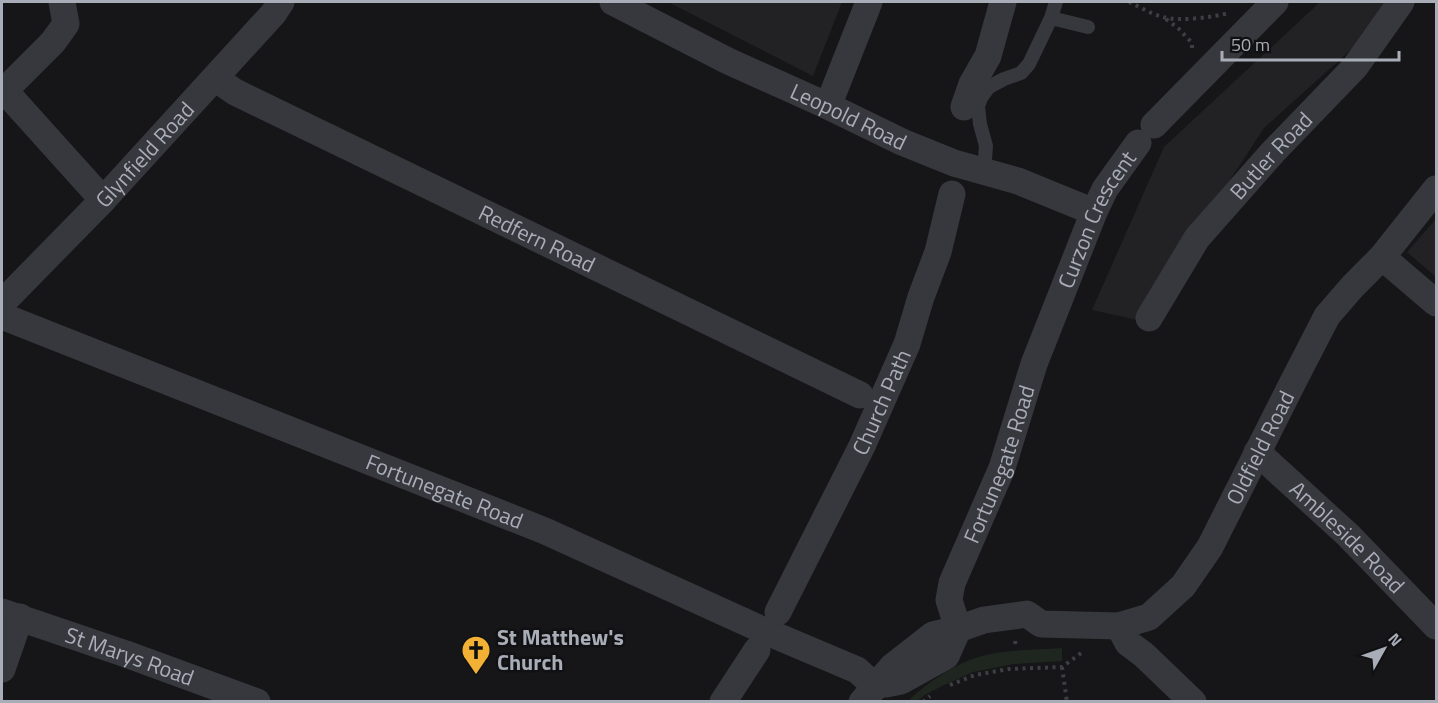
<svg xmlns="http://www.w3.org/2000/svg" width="1438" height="703" viewBox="0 0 1438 703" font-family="'Titillium Web',sans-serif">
<rect width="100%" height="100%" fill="#161618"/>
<path fill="#222225" d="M 668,2 L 842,2 L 813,76 Z
M 1320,2 L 1404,2 L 1264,128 L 1138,320 L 1092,310 L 1164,147 Z
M 1436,219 L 1436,277 L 1407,252 Z"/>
<path fill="#1e261f" d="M 1062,648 L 1062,661 L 1014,664 L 973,672 L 942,686 L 923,696 L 918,701 L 908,701 C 923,686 949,668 970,660 C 998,649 1033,650 1062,648 Z"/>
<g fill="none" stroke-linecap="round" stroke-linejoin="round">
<path stroke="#3d3f44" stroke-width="4" stroke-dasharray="3 4.5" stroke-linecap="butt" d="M 1129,2 C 1140,7 1151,14 1163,17 C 1179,22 1213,17 1229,13
M 1166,19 L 1179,29 L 1192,43 L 1192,51
M 1015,641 L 1016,647
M 1062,667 L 1067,702
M 950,685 L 975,675 L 1009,669 L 1062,667 L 1084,651
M 923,702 L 930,696"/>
<path stroke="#37383d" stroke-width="14" d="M 1051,18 L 1056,2
M 984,172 L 986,146 L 980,124 L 978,106 L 981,98 L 989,87 L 1004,79 L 1021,73 L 1029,64 L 1051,18 L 1088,27"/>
<g stroke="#37383d" stroke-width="27">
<path id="s1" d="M 613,2 L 728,61 L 828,106 L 902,142 L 954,163 L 1018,181 L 1094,212"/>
<path id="s2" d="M 215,78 L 235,92 L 860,395"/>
<path d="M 4,90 L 103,200"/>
<path d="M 2,93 L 53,42 L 66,24 L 62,2"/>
<path d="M 828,106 L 869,2"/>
<path d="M 964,107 L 972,84 L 988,56 L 1003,2"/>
<path d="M 1154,125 L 1275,2"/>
<path d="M 1382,257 L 1436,303"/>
<path id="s3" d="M 2,303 L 103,200 L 273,14 L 281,2"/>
<path id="s4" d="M 2,316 L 545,531 L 767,632 L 857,670 L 876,687"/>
<path id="s5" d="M 1149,318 L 1197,238 L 1273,152 L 1355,67 L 1401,2"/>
<path id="s6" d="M 1257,452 L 1348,535 L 1436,626"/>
<path id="s7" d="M 2,612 L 126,654 L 257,702"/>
<path id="s8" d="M 778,612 L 862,446 L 907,344 L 921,297 L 938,252 L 952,194"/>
<path d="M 1119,626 L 1128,643 L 1144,655 L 1193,702"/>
<path d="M 2,669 L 20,617"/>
<path id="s9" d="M 886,684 L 901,681 L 946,656 L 958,629 L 949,600 L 952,583 L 1002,468 L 1034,364 L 1094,212 L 1105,189 L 1138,143"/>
<path d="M 723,702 L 757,650"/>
<path id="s10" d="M 862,702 L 892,667 L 933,635 L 958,629 L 984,620 L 1027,614 L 1041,624 L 1119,626 L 1149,617 L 1183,586 L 1210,547 L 1292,384 L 1327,316 L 1353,286 L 1382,257 L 1436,189"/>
</g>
</g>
<defs>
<g id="church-pin" transform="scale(1.5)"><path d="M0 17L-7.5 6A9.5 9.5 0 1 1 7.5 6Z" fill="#f2b134" stroke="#111113"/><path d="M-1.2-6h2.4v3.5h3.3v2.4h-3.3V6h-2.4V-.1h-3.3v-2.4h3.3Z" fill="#111"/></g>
</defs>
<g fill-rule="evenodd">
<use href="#church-pin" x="476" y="650"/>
</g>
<g text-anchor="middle" stroke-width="5" stroke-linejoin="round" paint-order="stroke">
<g font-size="22" fill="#a8adb8" stroke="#111113">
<text dy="8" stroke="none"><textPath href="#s1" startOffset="262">Leopold Road</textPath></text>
<text dy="8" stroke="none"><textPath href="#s3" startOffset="206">Glynfield Road</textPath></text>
<text dy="8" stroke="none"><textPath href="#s5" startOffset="204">Butler Road</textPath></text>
<text dy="8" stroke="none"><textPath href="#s9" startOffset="536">Curzon Crescent</textPath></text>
<text dy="8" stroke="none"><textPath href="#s2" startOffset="360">Redfern Road</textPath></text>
<text dy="8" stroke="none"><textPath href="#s8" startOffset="234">Church Path</textPath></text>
<text dy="8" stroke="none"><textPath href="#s10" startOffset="526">Oldfield Road</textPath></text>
<text dy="8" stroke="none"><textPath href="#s9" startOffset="272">Fortunegate Road</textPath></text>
<text dy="8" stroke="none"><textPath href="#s4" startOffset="476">Fortunegate Road</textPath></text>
<text dy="8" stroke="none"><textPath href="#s6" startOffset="124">Ambleside Road</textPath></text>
<text dy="8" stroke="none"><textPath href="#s7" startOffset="135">St Marys Road</textPath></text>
</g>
<g font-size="22" font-weight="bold" fill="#a8adb8" stroke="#111113" text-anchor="start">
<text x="497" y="645">St Matthew's<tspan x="497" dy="25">Church</tspan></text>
</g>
</g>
<rect width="1438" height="703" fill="none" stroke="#a8adb8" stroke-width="6"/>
<g transform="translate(1384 649) rotate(50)" stroke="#111113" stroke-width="4.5" paint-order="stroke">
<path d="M0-4.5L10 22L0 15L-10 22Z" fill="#a8adb8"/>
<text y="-9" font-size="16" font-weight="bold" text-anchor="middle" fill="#a8adb8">N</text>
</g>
<path d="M1222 51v9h177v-9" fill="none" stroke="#a8adb8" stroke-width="3"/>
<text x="1231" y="51" font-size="18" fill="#a8adb8" stroke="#111113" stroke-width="4.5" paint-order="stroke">50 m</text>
</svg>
